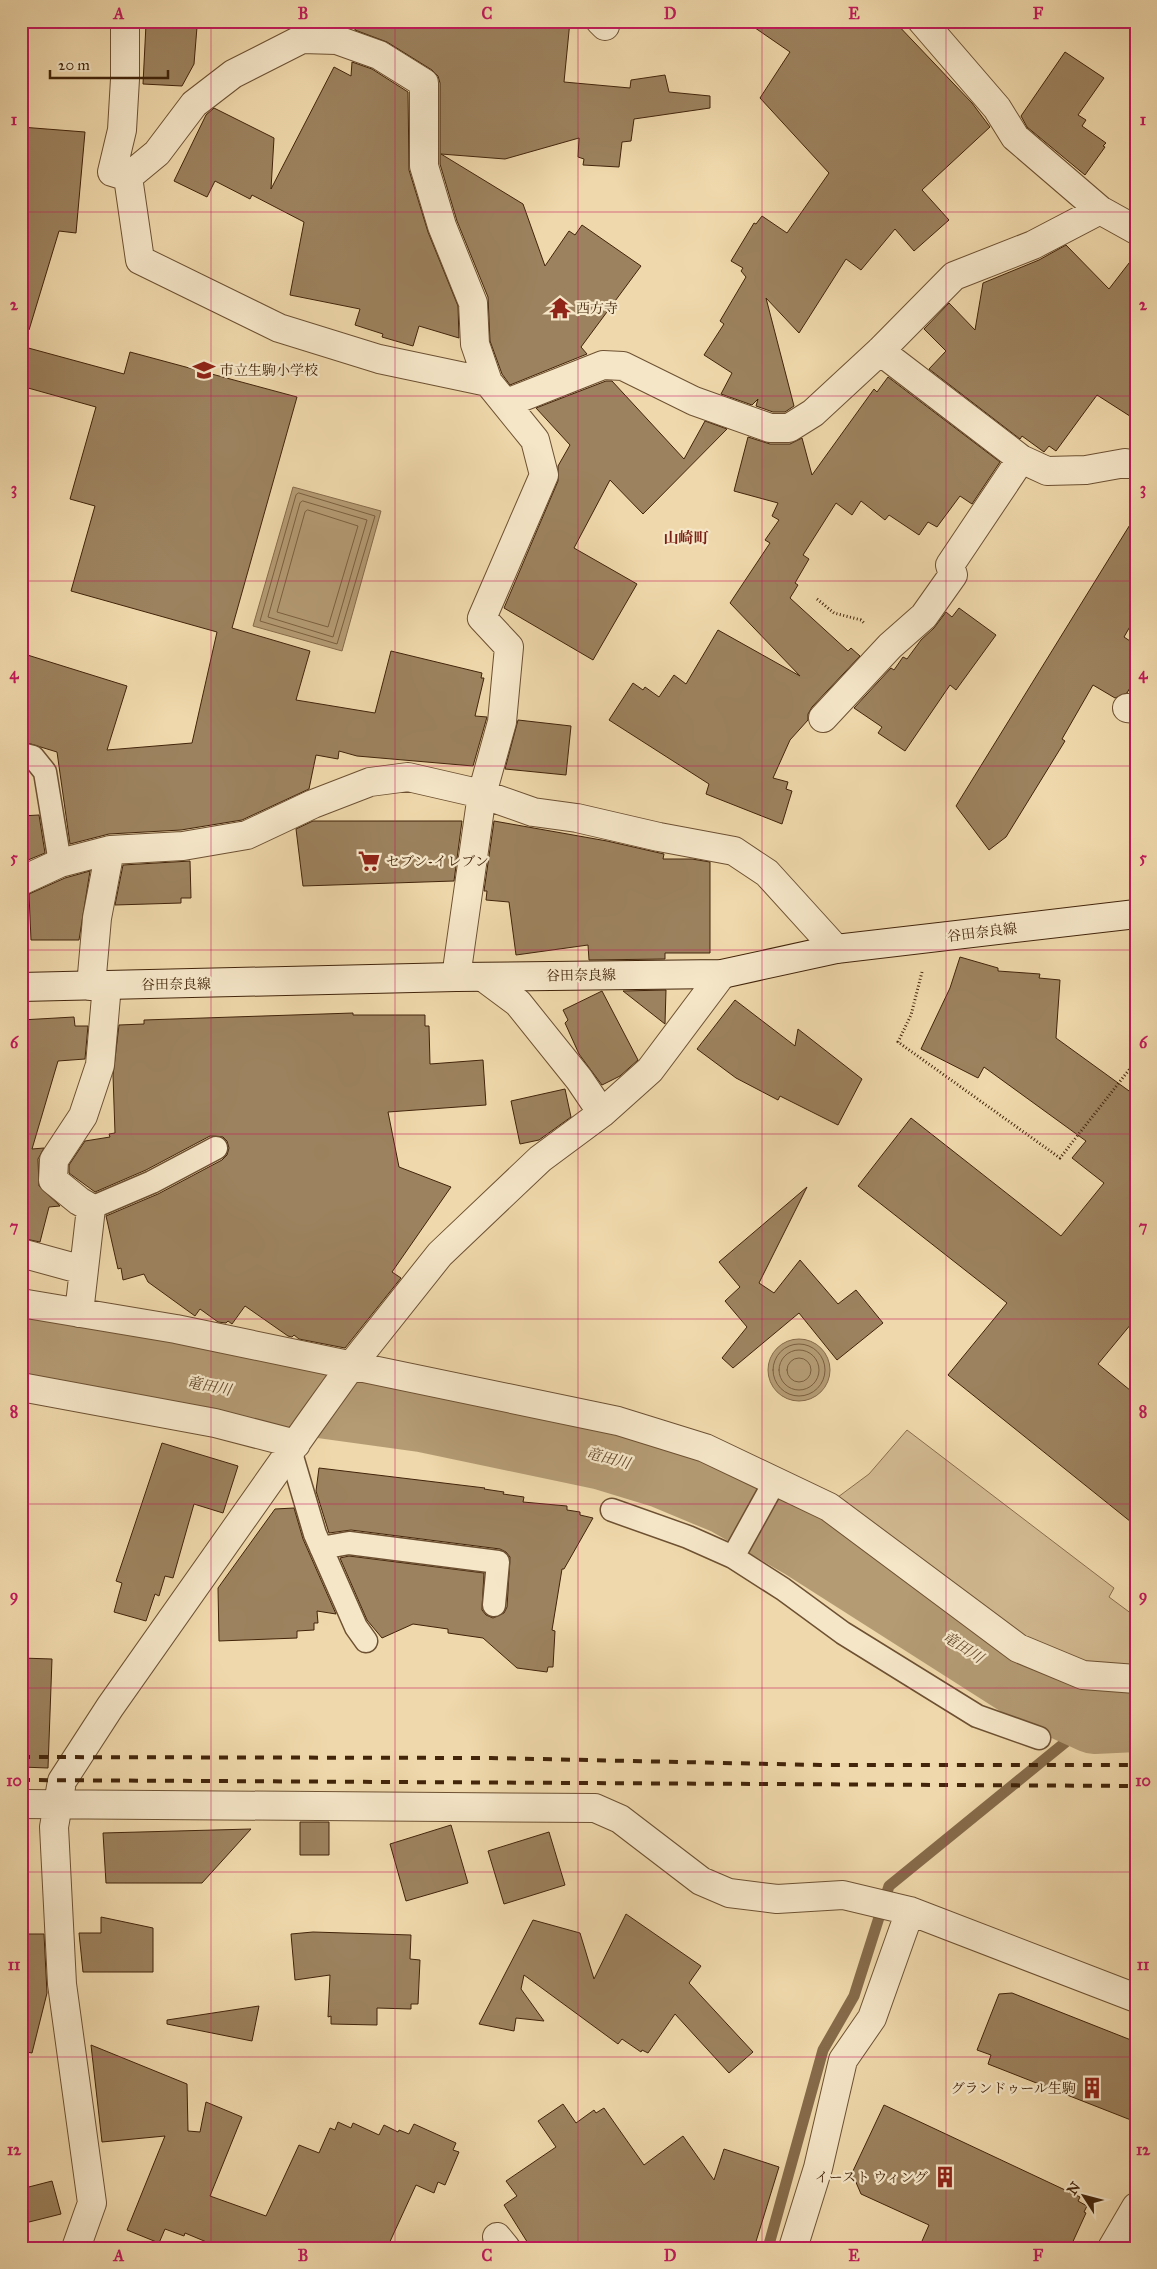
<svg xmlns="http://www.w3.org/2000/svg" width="1157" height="2269" viewBox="0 0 1157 2269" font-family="'IM FELL Great Primer','Noto Serif JP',serif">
<rect width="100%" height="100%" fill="#efd8ab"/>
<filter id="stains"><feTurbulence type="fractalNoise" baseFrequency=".004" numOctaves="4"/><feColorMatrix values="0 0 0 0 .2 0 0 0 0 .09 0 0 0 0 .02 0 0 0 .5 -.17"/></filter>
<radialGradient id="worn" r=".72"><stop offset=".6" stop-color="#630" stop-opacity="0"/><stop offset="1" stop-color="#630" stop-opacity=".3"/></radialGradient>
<path fill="#d2b990" stroke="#8a6e4d" d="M 907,1430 L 1114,1588 L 1109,1597 L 1136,1617 L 1136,1668 L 1108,1666 L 1071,1658 L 1043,1650 L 967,1596 L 838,1497 L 869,1474 Z"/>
<path fill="#b49b74" stroke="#866b4a" d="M 293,487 L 381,511 L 342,651 L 253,626 Z
M768 1370a31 31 0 1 1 62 0a31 31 0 1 1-62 0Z"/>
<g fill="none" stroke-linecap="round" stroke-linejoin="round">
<path stroke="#7b603f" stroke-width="1" d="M 299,493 L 375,516 L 337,644 L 260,621 L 296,495 Z
M 303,501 L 367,520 L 333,637 L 268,617 L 300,503 Z
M 308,510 L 358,526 L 328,627 L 277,612 L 305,512 Z
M773 1370a26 26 0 1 1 52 0a26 26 0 1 1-52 0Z
M779 1370a20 20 0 1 1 40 0a20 20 0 1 1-40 0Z
M787 1370a12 12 0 1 1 24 0a12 12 0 1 1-24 0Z"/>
<path stroke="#866b4a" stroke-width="11" d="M 768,2248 L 823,2050 L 854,1996 L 889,1886 L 1094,1719"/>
<path stroke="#b49b74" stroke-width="70" d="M 21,1350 L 255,1394 L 422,1417 L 603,1455 L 662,1473 L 727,1500 L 803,1544 L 1037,1693 L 1094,1719 L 1136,1717"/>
</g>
<path fill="#9c825e" stroke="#42240a" d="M 355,21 L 570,21 L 564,82 L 630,88 L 631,80 L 665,75 L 669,92 L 710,96 L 710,108 L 634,119 L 631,141 L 622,142 L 619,167 L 583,165 L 584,159 L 578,157 L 579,138 L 505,159 L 441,154 L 523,204 L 545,266 L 569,231 L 575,235 L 582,225 L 641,266 L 581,347 L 587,354 L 510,385 L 502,374 L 490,341 L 488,297 L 457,221 L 440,164 L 440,83 L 438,76 L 432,70 L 387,42 L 355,30 Z
M 745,21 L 894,21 L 972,103 L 990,127 L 922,190 L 949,220 L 914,251 L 895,229 L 861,270 L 846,259 L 799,333 L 766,298 L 794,406 L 785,412 L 773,412 L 756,406 L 758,399 L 752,405 L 721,394 L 732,373 L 704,355 L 724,324 L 720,321 L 746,277 L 741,271 L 743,268 L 731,261 L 754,223 L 756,224 L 762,216 L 787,233 L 829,173 L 760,98 L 790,52 Z
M 146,24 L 197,27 L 194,64 L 182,86 L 143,84 Z
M 1065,52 L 1104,78 L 1078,115 L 1086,120 L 1082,126 L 1106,143 L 1103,146 L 1105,147 L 1085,175 L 1027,127 L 1021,116 Z
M 352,62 L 372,69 L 408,92 L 409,170 L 428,232 L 458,306 L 459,338 L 419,326 L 413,346 L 382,337 L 383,334 L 355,325 L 360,309 L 290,295 L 304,222 L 252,195 L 250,199 L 215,181 L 207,197 L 174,181 L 206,115 L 214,108 L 274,138 L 271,189 L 334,67 L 351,76 Z
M 21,127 L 85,132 L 76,233 L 59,231 L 29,330 L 21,329 Z
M 1066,245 L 1109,289 L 1136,254 L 1136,420 L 1097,395 L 1056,451 L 1049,446 L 1044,452 L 1022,436 L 1020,439 L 929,369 L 946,351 L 924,329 L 949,303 L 975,330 L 983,283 L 1039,260 Z
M 21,346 L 124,374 L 130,352 L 297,397 L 232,628 L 310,651 L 296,700 L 375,713 L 391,651 L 482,673 L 481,678 L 484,678 L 475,716 L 487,717 L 473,766 L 357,756 L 339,751 L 338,759 L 316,755 L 309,789 L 242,820 L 181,830 L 109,834 L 70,844 L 57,752 L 21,741 L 21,653 L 127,686 L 107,750 L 192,743 L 217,632 L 71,591 L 95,506 L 70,499 L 96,407 L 21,386 Z
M 888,377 L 1000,462 L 972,504 L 960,496 L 937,527 L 928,522 L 919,535 L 889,515 L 885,520 L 861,501 L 852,515 L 836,503 L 803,555 L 809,559 L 795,583 L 798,585 L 790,598 L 848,651 L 851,648 L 860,656 L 812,707 L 808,714 L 808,720 L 790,740 L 773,778 L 788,782 L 786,789 L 792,791 L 782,824 L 706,794 L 709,784 L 609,720 L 633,683 L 643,690 L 645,687 L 659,697 L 674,675 L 686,684 L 718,630 L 800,676 L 730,603 L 770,543 L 765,540 L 779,520 L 772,516 L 778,503 L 734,491 L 748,437 L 770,444 L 790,444 L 802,438 L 812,475 L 874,389 L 877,392 Z
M 606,381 L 612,381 L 684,459 L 705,421 L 727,429 L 643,514 L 610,480 L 574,548 L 637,584 L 593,660 L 504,608 L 558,481 L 558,466 L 570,445 L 536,408 Z
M 1136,515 L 1136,616 L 1124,637 L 1136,645 L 1136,677 L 1127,693 L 1115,698 L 1093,685 L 1062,739 L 1065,741 L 1006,837 L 989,850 L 956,806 Z
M 959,608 L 996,635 L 956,690 L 950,685 L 905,751 L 878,733 L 882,727 L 854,708 L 891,668 L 894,670 L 903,657 L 907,659 L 921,640 L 934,628 L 946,612 L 952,617 Z
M 518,720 L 571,726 L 566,775 L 505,769 Z
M 39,815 L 45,853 L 28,860 L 28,848 L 21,848 L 21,816 Z
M 313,821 L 462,821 L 454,881 L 303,886 L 296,829 Z
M 494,821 L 607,841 L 664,854 L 663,859 L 692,859 L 710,862 L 710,953 L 665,953 L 665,959 L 589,960 L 588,945 L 516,955 L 509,902 L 486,900 L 487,891 L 484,891 Z
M 190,861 L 191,898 L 181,898 L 181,903 L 115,905 L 123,865 Z
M 90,871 L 79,940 L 31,940 L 29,894 L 65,878 Z
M 960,957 L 998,968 L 998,971 L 1040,974 L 1039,978 L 1060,980 L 1056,1038 L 1136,1096 L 1136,1318 L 1098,1364 L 1136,1395 L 1136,1526 L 948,1375 L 1007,1303 L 858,1186 L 911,1118 L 1061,1236 L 1104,1183 L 1072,1158 L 1086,1141 L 984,1067 L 978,1078 L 921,1049 L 950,988 Z
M 666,990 L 665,1024 L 623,991 Z
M 602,991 L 638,1060 L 620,1076 L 602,1085 L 579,1054 L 565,1023 L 568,1020 L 563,1010 Z
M 735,1000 L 795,1046 L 798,1029 L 862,1079 L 838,1125 L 780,1096 L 778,1100 L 736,1078 L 697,1049 Z
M 353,1013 L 353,1015 L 425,1015 L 425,1026 L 429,1026 L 430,1064 L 483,1060 L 486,1105 L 388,1112 L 399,1167 L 451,1187 L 392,1272 L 401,1278 L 345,1348 L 299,1339 L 294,1335 L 292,1337 L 288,1336 L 245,1306 L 232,1324 L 228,1321 L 226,1323 L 218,1322 L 200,1309 L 195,1316 L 148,1282 L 144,1274 L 123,1280 L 121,1268 L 118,1269 L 106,1216 L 158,1194 L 222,1160 L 227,1155 L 229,1148 L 227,1141 L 223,1137 L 210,1136 L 146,1170 L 95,1192 L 69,1173 L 69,1165 L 85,1141 L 110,1137 L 109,1134 L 115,1133 L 113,1075 L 119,1025 L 144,1024 L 144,1020 Z
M 74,1017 L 75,1026 L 88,1026 L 85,1059 L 58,1061 L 32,1149 L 44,1148 L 38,1159 L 39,1186 L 60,1206 L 49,1207 L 40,1242 L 21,1238 L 21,1020 Z
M 565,1089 L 571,1117 L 539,1140 L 520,1144 L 511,1101 Z
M 807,1187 L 759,1283 L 774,1293 L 800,1260 L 838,1304 L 856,1290 L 883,1323 L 837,1360 L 799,1313 L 733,1368 L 722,1358 L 747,1327 L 725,1301 L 740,1287 L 719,1262 Z
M 162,1443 L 238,1466 L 223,1513 L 194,1504 L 173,1578 L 165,1576 L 159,1596 L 155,1594 L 146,1621 L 114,1612 L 122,1583 L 116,1581 Z
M 319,1468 L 485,1488 L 484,1489 L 504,1492 L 503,1494 L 524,1497 L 523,1502 L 567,1506 L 567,1510 L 580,1512 L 580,1515 L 593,1518 L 564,1569 L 562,1569 L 552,1630 L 555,1631 L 553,1667 L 548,1667 L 547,1672 L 517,1668 L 483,1638 L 448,1633 L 448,1629 L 413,1624 L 382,1638 L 367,1620 L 340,1558 L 349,1556 L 484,1573 L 482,1610 L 486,1615 L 493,1618 L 504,1613 L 507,1607 L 510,1557 L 506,1552 L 500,1549 L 351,1530 L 329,1533 L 316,1491 Z
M 294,1508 L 303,1539 L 336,1614 L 317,1611 L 318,1623 L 314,1623 L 314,1630 L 297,1631 L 297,1638 L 219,1641 L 218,1588 L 275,1509 Z
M 21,1658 L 52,1659 L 48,1768 L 21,1767 Z
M 300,1822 L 329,1822 L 329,1855 L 300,1855 Z
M 451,1825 L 468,1883 L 406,1901 L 390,1844 Z
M 251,1829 L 202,1883 L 106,1883 L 103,1833 Z
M 549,1832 L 565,1885 L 504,1904 L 488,1851 Z
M 626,1914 L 701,1966 L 689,1983 L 753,2052 L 729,2073 L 675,2014 L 648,2053 L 642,2050 L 641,2052 L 622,2039 L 618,2044 L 524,1975 L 521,1989 L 544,2021 L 516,2018 L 514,2031 L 479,2024 L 533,1920 L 580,1933 L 594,1979 Z
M 101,1917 L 153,1928 L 153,1972 L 83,1972 L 79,1933 L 101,1933 Z
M 313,1932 L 411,1935 L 410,1959 L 420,1960 L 418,2004 L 411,2004 L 411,2009 L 377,2008 L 377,2025 L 331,2024 L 331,2016 L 328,2017 L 330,1975 L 295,1980 L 291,1934 Z
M 21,1934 L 44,1934 L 47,1993 L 32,2053 L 21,2051 Z
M 1012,1993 L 1136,2042 L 1136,2122 L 988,2064 L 991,2055 L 977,2050 L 999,1994 Z
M 259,2006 L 252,2041 L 167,2024 L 167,2020 Z
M 91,2045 L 187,2084 L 188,2131 L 200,2132 L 206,2102 L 242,2117 L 210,2196 L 266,2216 L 299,2145 L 319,2153 L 330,2128 L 335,2130 L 338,2122 L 351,2128 L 353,2123 L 379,2135 L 384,2125 L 398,2132 L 399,2130 L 409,2134 L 414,2124 L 456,2143 L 453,2150 L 459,2152 L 445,2185 L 438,2182 L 434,2193 L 416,2185 L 387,2248 L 221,2248 L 185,2233 L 184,2236 L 165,2229 L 159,2243 L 127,2230 L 165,2136 L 102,2142 Z
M 563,2104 L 576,2123 L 594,2110 L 596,2113 L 604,2108 L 644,2165 L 683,2136 L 714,2180 L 724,2149 L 779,2167 L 754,2248 L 531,2248 L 504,2205 L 517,2196 L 506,2181 L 556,2147 L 538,2121 Z
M 884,2105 L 1080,2197 L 1078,2201 L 1087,2206 L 1084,2212 L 1086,2213 L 1070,2248 L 919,2248 L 929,2225 L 861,2194 L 852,2173 Z
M 52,2181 L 61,2214 L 21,2224 L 21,2189 Z"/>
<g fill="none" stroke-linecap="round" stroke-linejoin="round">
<g stroke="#6d5132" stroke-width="25">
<path id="service" d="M 21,754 L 33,757 L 45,772 L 60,863
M 91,1208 L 152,1182 L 216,1148
M 291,1453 L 315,1534 L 356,1627 L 366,1641
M 612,1510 L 688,1537 L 733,1557 L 783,1589 L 843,1633 L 977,1716 L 1039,1738
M 321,1548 L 349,1543 L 498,1562 L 494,1605
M 733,1557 L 775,1481"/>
</g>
<g stroke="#6d5132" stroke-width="30">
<path id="minor" d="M 125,21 L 125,79 L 122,130 L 112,172 L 128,177 L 140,260 L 279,328 L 379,359 L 488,382
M 600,21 L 605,26
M 922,21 L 997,108 L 1015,137 L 1100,210 L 1136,230
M 128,177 L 157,153 L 194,104 L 233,74 L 302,39 L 337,40 L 379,55 L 424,83 L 424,166 L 442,226 L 473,303 L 475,344 L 488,382 L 535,440 L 544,475 L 482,618 L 509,647 L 502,722 L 482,794 L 456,977
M 880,351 L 1021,459 L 1047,471 L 1086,470 L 1125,463 L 1136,465
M 507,403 L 603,365 L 623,366 L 694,401 L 770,428 L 789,428 L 813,413 L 880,351 L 954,276 L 1033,245 L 1100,210
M 1127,708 L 1136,709
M 823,718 L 890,646 L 924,616 L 953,575 L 950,565 L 1021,459
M 21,881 L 60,863 L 110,850 L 183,846 L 247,835 L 313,804 L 370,782 L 408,777 L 482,794 L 533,812 L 577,818 L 659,837 L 734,851 L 767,873 L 836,949
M 483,977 L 518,1003 L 579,1079 L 602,1113
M 91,986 L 97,918 L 110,850
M 21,1253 L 83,1270
M 21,1303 L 176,1329 L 618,1421 L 705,1448 L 829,1507 L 1018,1648 L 1083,1675 L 1136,1679
M 79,1313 L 91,1208 L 79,1201 L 53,1180 L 54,1160 L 83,1116 L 100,1065 L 107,985
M 21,1387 L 215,1423 L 296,1444
M 21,1804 L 595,1808 L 620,1819 L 701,1881 L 729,1893 L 777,1899 L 843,1895 L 910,1911 L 1136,1998
M 497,2237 L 506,2248
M 76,2248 L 92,2203 L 62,1984 L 54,1827 L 62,1781 L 110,1707 L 308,1426 L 351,1366 L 440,1254 L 540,1159 L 602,1113 L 650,1070 L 722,974
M 793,2248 L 818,2168 L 843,2060 L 872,2018 L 910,1911
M 1112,2248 L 1136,2207"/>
</g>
<g stroke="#42240a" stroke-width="30">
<path id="secondary" d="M 21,987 L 456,977 L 722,974 L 836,949 L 1136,914"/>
</g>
<path stroke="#42240a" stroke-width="3" stroke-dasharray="1 2.5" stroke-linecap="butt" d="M 817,599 L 834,613 L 861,620 L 864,623
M 922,972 L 911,1015 L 898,1042 L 1060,1158 L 1136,1061
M 21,2005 L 30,2007"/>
<use href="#service" stroke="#f5e6c8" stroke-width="22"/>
<use href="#minor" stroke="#f5e6c8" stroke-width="28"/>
<use href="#secondary" stroke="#f5e6c8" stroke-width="28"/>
<path stroke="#42240a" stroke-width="4" stroke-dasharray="9 9" stroke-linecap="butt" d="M 21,1757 L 491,1758 L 820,1765 L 1136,1765
M 21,1780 L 1136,1786"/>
</g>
<path fill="none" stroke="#c2185b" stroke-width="1" stroke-opacity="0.55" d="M 211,21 L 211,2248M 395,21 L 395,2248M 578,21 L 578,2248M 762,21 L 762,2248M 946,21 L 946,2248M 21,212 L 1136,212M 21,396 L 1136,396M 21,581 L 1136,581M 21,766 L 1136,766M 21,950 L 1136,950M 21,1134 L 1136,1134M 21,1319 L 1136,1319M 21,1504 L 1136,1504M 21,1688 L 1136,1688M 21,1872 L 1136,1872M 21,2057 L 1136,2057"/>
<defs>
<g id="temple-bare" transform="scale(1.725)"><path d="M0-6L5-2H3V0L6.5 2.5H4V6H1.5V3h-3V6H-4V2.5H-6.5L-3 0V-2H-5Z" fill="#8f2418" stroke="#f5e6c8" stroke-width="2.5" paint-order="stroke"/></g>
<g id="school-bare" transform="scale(1.725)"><path d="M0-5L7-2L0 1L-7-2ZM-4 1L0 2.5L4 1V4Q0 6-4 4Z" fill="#8f2418" stroke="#f5e6c8" stroke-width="2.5" paint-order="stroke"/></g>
<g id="supermarket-bare" transform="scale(1.725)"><path d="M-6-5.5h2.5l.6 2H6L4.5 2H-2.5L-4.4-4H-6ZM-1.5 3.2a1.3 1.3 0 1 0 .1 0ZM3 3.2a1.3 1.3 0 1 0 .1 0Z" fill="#8f2418" stroke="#f5e6c8" stroke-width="2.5" paint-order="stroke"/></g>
<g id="building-bare" transform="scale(1.725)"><path d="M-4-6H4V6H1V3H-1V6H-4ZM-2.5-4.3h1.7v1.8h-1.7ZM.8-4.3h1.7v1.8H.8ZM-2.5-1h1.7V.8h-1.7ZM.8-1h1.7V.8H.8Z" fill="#8f2418" stroke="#f5e6c8" stroke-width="2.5" paint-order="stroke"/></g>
</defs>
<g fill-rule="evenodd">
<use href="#temple-bare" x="560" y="308"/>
<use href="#school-bare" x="204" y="370"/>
<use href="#supermarket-bare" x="369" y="861"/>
<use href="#building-bare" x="1092" y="2088"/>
<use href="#building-bare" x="945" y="2177"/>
</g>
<g text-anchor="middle" stroke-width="4.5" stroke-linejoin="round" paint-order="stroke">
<g font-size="14" fill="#42240a" stroke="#f5e6c8" text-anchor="start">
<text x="576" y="313">西方寺</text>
<text x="220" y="375">市立生駒小学校</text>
<text x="386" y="866">セブン-イレブン</text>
<text x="1076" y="2093" text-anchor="end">グランドゥール生駒</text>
<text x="928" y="2182" text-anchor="end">イースト ウィング</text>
</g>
<g font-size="14" fill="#42240a" stroke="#f5e6c8">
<text transform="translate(982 932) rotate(-7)" y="5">谷田奈良線</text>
<text transform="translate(581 975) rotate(-1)" y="5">谷田奈良線</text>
<text transform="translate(176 984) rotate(-1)" y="5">谷田奈良線</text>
</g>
<g font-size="15" font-weight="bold" fill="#7a1f14" stroke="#f5e6c8">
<text x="686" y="543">山崎町</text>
</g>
<g font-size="15" font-style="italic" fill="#64482a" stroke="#f5e6c8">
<text transform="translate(209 1386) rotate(11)" y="5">竜田川</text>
<text transform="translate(608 1458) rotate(15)" y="5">竜田川</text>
<text transform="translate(963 1647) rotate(33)" y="5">竜田川</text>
</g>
</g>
<rect width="1157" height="2269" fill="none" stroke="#efd8ab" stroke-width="55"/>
<g transform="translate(1084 2196) rotate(306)" stroke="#f5e6c8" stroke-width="4" paint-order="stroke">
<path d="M0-4L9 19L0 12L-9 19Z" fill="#42240a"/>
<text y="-8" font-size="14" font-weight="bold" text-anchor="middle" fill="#42240a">N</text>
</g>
<path d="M50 70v8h118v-8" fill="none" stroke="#42240a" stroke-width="2.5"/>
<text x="58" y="70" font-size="15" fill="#42240a" stroke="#f5e6c8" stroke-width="4" paint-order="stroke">20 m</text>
<rect x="28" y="28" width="1102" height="2214" fill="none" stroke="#c2185b" stroke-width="2"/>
<g font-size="16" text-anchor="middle" font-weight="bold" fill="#c2185b">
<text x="119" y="19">A</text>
<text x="303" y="19">B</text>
<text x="487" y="19">C</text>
<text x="670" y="19">D</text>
<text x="854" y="19">E</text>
<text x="1038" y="19">F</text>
<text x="14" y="125">1</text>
<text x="1143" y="125">1</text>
<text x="14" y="310">2</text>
<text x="1143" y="310">2</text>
<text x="14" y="494">3</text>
<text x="1143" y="494">3</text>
<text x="14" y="679">4</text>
<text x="1143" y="679">4</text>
<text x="14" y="863">5</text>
<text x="1143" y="863">5</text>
<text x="14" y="1048">6</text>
<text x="1143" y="1048">6</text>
<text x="14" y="1232">7</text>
<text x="1143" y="1232">7</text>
<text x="14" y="1417">8</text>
<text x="1143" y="1417">8</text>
<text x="14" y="1601">9</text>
<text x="1143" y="1601">9</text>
<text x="14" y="1786">10</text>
<text x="1143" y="1786">10</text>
<text x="14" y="1970">11</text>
<text x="1143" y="1970">11</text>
<text x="14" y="2155">12</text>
<text x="1143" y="2155">12</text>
<text x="119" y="2261">A</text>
<text x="303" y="2261">B</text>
<text x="487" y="2261">C</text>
<text x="670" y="2261">D</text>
<text x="854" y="2261">E</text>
<text x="1038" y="2261">F</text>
</g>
<rect width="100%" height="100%" filter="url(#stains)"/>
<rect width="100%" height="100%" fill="url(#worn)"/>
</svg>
